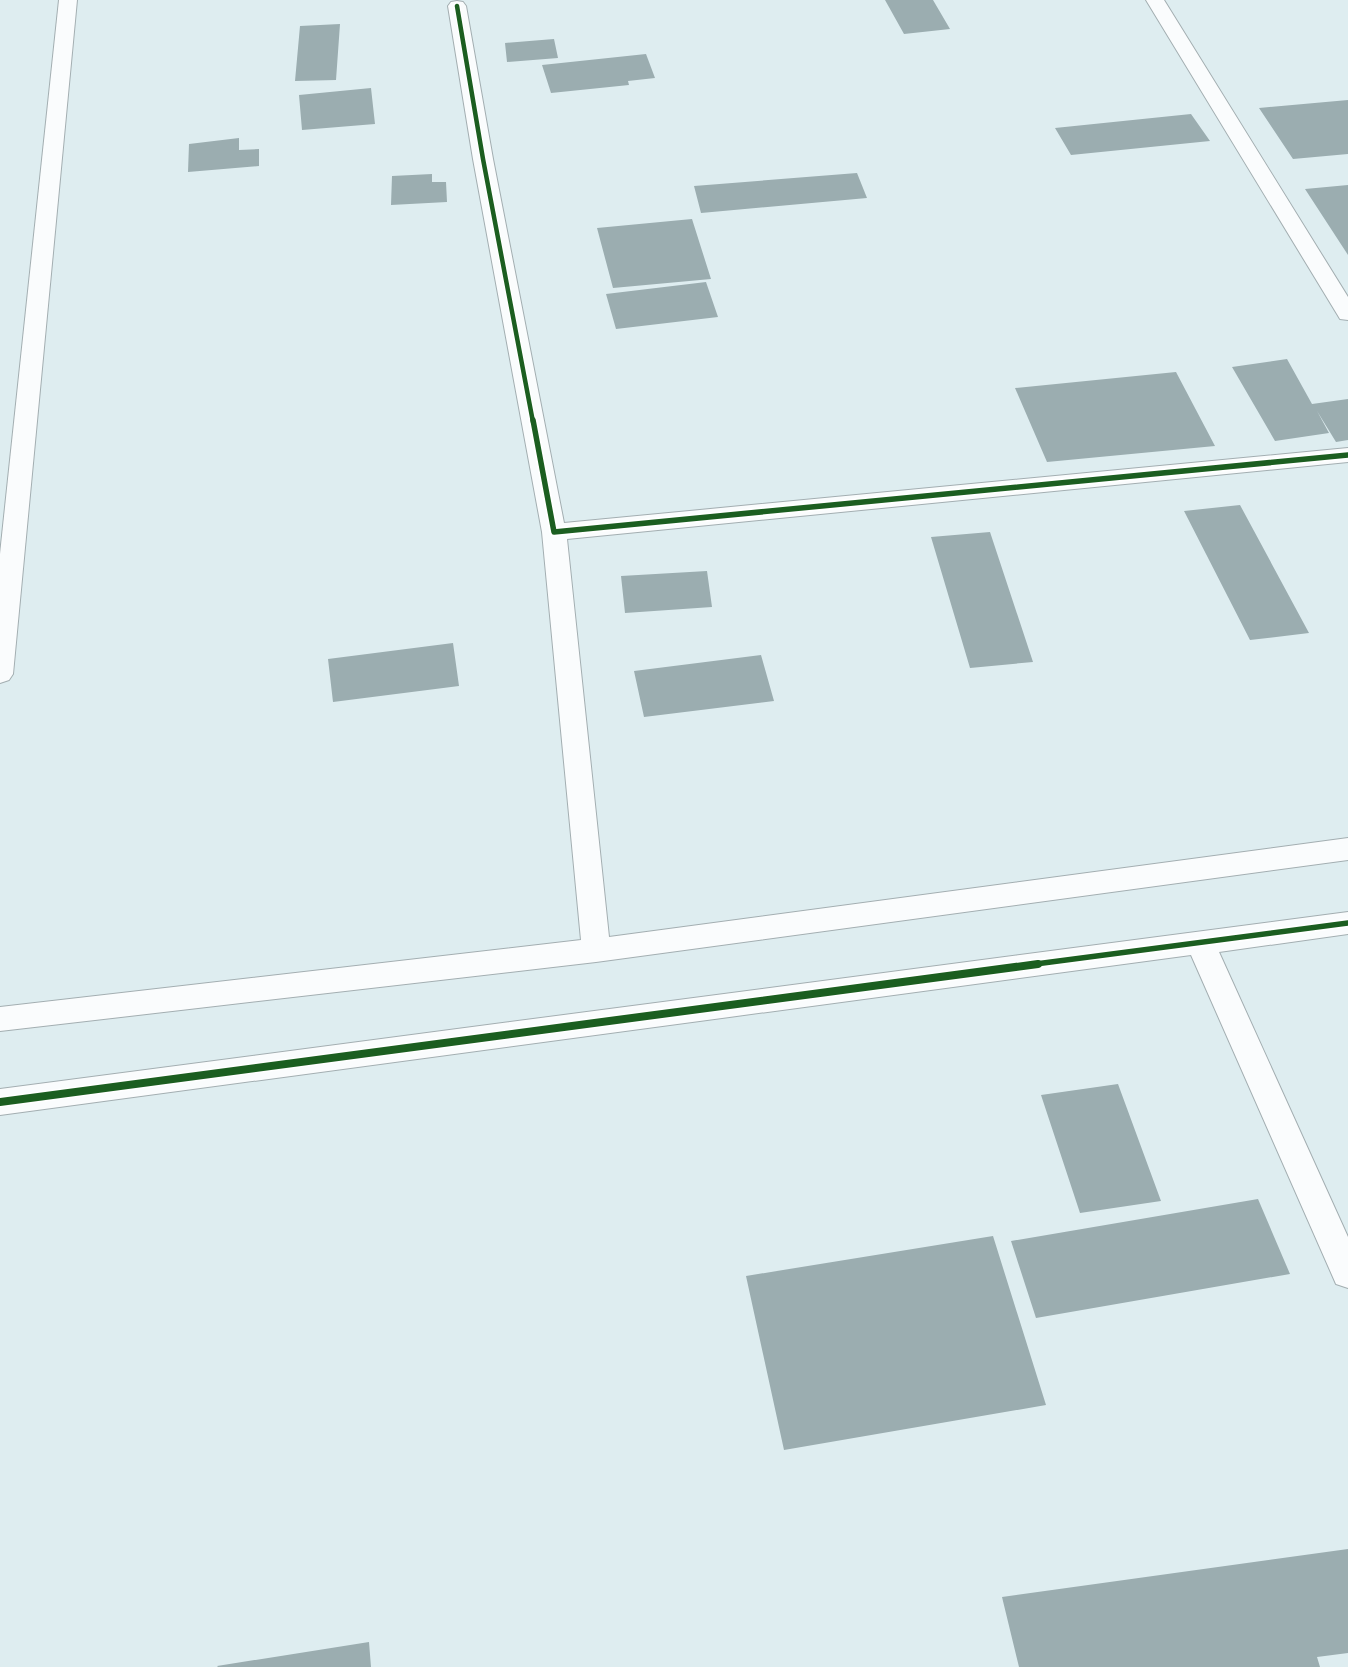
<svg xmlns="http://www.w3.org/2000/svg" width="1348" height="1667" viewBox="0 0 1348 1667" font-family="Raleway,sans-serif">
<rect width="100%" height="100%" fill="#deedf0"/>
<path fill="#9badb0" d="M 885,0 L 933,0 L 950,29 L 904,34 Z
M 340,24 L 336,80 L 295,81 L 300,26 Z
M 554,39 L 558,58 L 507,62 L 505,43 Z
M 646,54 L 655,78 L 628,81 L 629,85 L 551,93 L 542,65 Z
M 371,88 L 375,124 L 302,130 L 299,95 Z
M 1348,100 L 1348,154 L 1293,159 L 1259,108 Z
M 1191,114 L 1210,141 L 1071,155 L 1055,128 Z
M 239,138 L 239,150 L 259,149 L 259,166 L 188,172 L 189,144 Z
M 857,173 L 867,198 L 701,213 L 694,186 Z
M 432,174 L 432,182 L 446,182 L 447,202 L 391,205 L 392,176 Z
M 1348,185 L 1348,255 L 1305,189 Z
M 692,219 L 711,279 L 613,288 L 597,228 Z
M 706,282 L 718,317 L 616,329 L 606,294 Z
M 1287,359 L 1312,404 L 1348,399 L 1348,440 L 1336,442 L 1317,411 L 1329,433 L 1275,441 L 1232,367 Z
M 1176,372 L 1215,446 L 1047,462 L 1015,388 Z
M 1240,505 L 1309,633 L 1250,640 L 1184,511 Z
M 990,532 L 1033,662 L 970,668 L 931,537 Z
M 707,571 L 712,607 L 625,613 L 621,576 Z
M 453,643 L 459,686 L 333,702 L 328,659 Z
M 761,655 L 774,701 L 644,717 L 634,671 Z
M 1118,1084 L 1161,1201 L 1080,1213 L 1041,1095 Z
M 1258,1199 L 1290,1274 L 1036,1318 L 1011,1241 Z
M 993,1236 L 1046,1405 L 784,1450 L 746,1276 Z
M 1348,1549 L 1348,1653 L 1317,1657 L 1320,1667 L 1019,1667 L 1002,1597 Z
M 369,1642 L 371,1667 L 218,1667 L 217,1666 Z"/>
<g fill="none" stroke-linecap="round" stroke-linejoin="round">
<g stroke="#a3aeb1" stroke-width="2">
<path id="minor" d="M 1146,0 L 1164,0 L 1348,297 L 1348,320 L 1340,319 L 1337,314 Z
M 457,1 L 463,2 L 466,6 L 493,159 L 564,523 L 1348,448 L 1348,462 L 567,539 L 609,937 L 1348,838 L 1348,860 L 596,962 L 0,1031 L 0,1007 L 581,940 L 542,532 L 473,159 L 448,6 L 451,2 Z
M 1348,912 L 1348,934 L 1219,952 L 1348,1237 L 1348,1288 L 1336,1284 L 1191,955 L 0,1115 L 0,1089 Z"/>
</g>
<g stroke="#a3aeb1" stroke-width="2">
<path id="major" d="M 59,0 L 77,0 L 13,674 L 9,680 L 0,683 L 0,554 Z"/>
</g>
<use href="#minor" fill="#fafcfd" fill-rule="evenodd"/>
<use href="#major" fill="#fafcfd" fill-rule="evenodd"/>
<g stroke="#fff" stroke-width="7">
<path id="cycleway-far2" d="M 457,6 L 483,159 L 533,422"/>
</g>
<g stroke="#fff" stroke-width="9">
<path id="cycleway-far1" d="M 533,420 L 554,532 L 1348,455
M 1028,965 L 1348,923"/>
</g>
<g stroke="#fff" stroke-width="11">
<path id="cycleway" d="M 0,1102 L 1038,964"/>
</g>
<use href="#cycleway-far2" stroke="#1b5e20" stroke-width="4.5"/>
<use href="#cycleway-far1" stroke="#1b5e20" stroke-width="5.5"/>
<use href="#cycleway" stroke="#1b5e20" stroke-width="8"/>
</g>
</svg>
